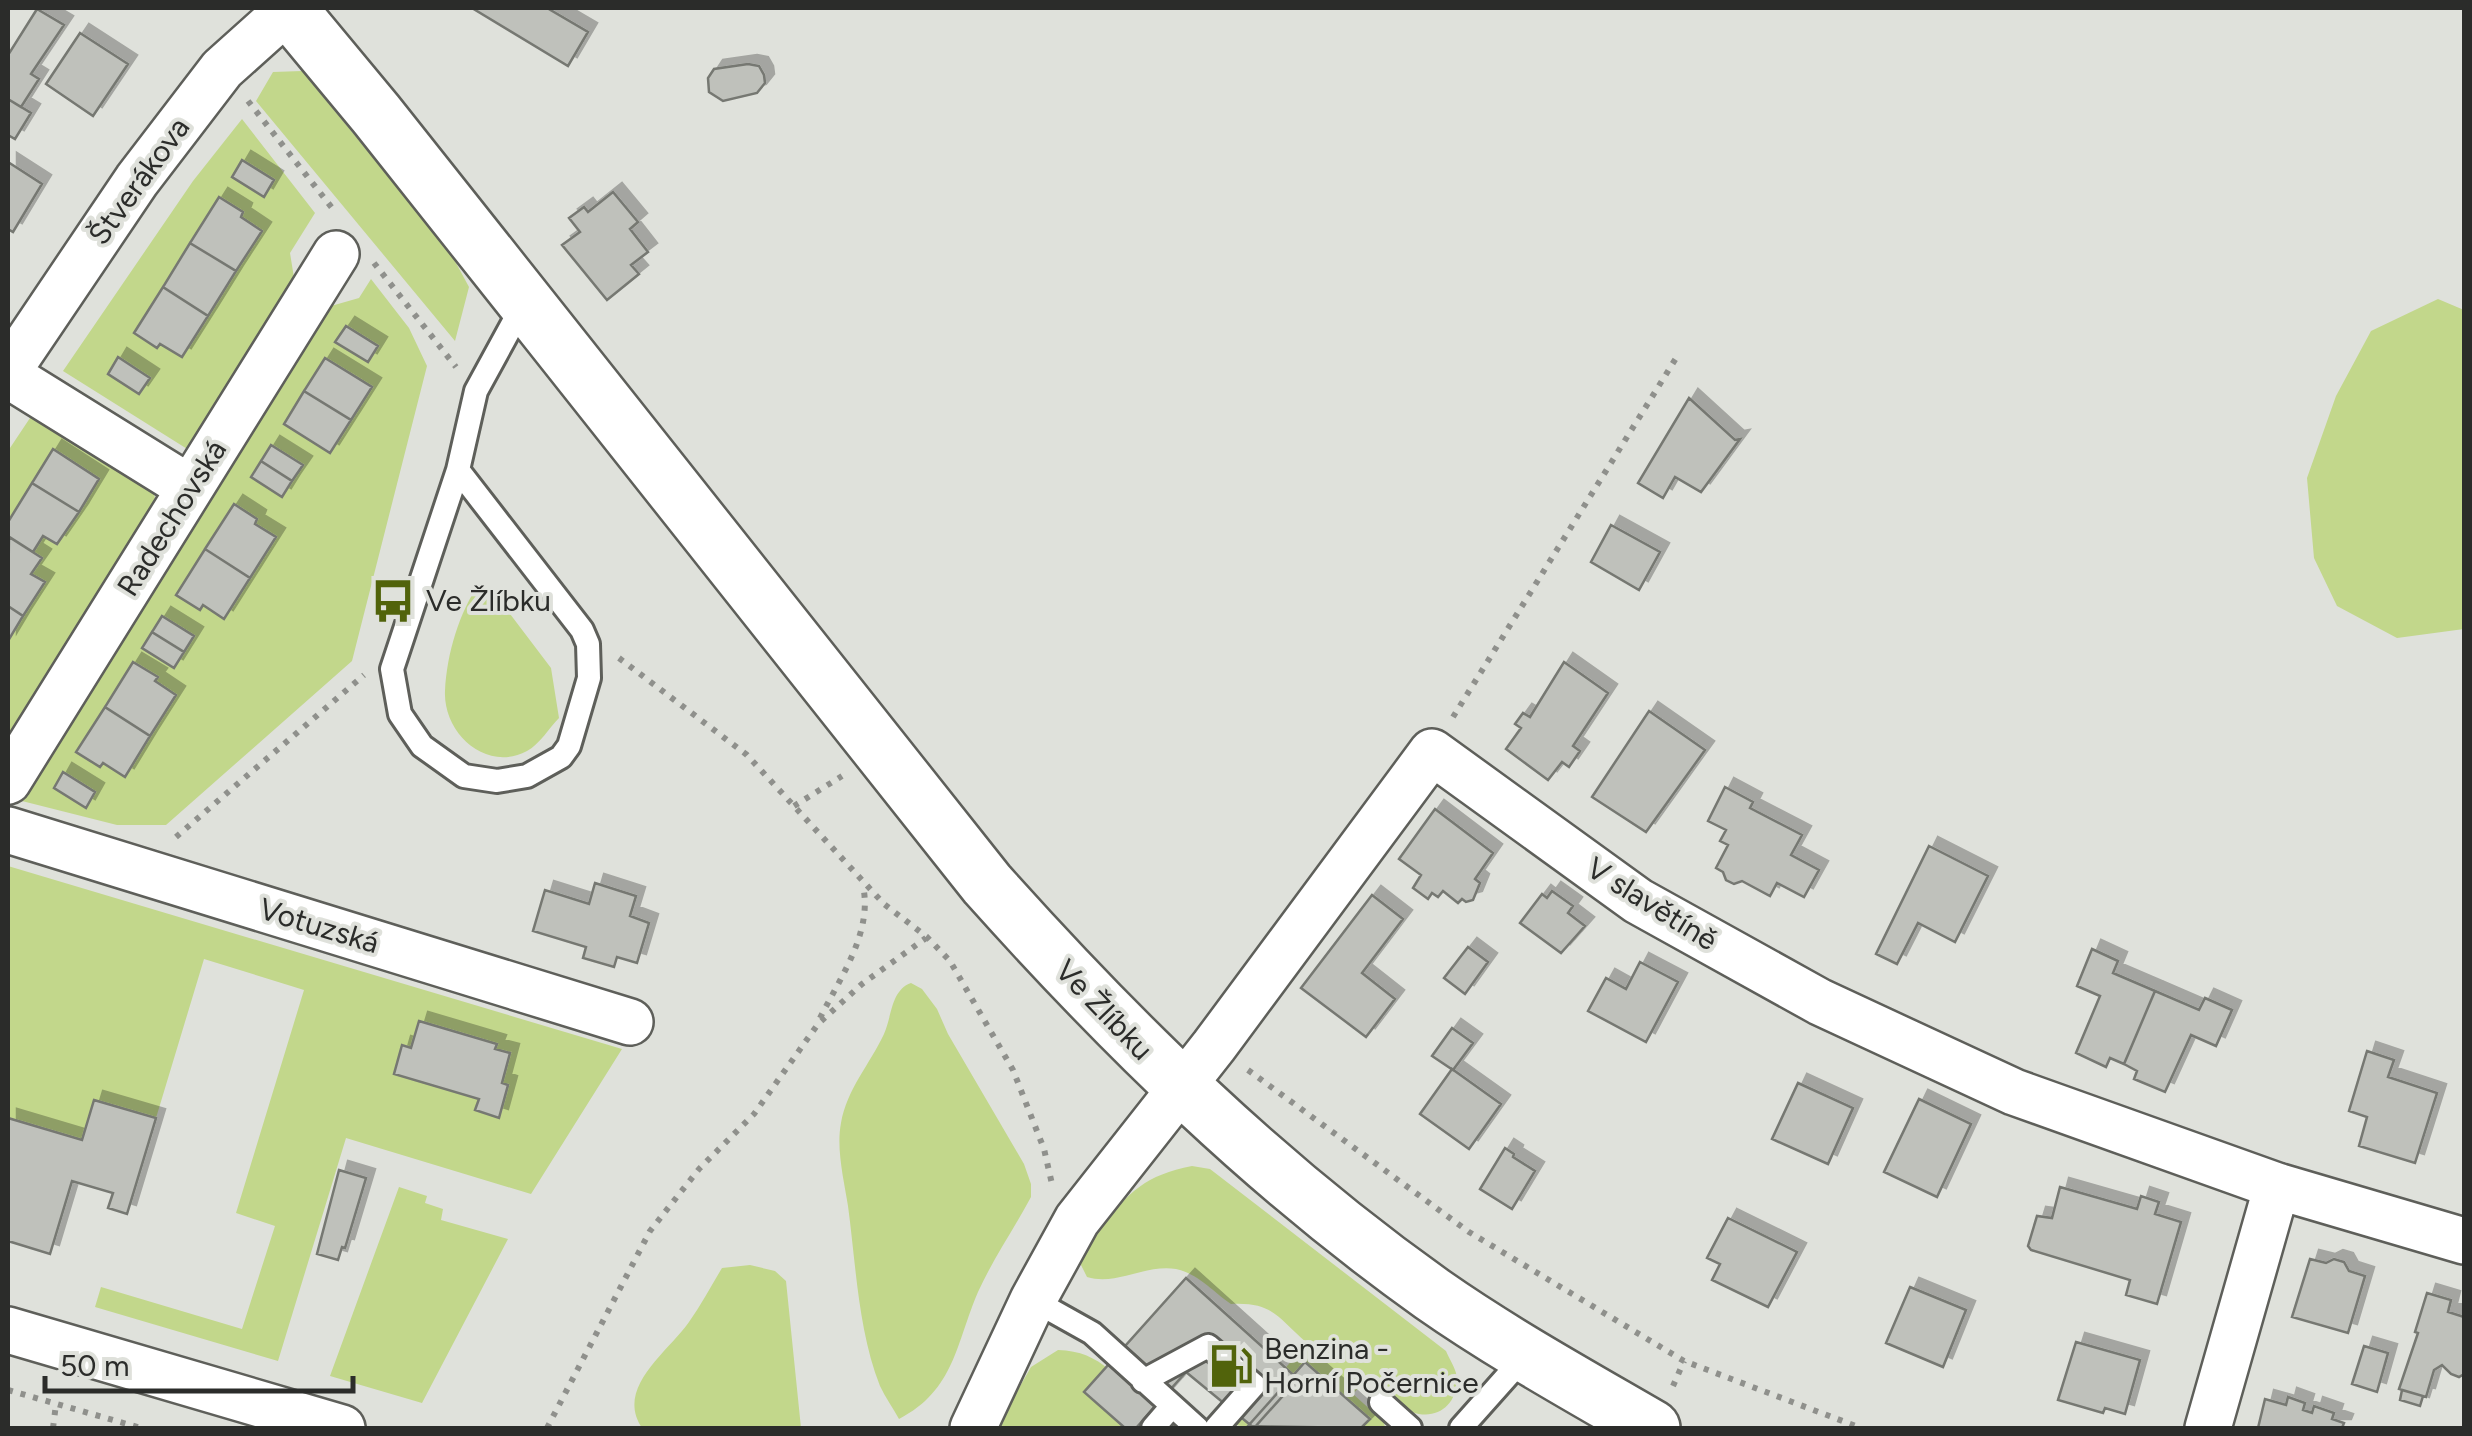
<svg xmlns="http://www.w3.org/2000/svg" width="2472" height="1436" viewBox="0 0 2472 1436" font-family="Figtree,sans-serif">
<defs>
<filter id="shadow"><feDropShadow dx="9" dy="-9" stdDeviation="0" flood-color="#0004"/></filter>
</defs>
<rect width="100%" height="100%" fill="#dfe1db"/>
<path fill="#c2d78b" d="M 302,71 L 449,250 L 469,287 L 455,341 L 256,101 L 273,72 Z
M 242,119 L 315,213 L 290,253 L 296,290 L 192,452 L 63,371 L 193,181 Z
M 371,279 L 409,328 L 427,366 L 352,661 L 166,825 L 117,825 L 14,799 L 324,308 L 359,298 Z
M 2438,299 L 2464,310 L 2464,629 L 2397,638 L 2337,606 L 2314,558 L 2307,478 L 2336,396 L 2371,331 Z
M 34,412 L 154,492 L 156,507 L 8,746 L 8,451 Z
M 480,582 L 498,598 L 551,668 L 559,718 C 550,727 539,745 527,751 C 486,773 443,733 445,691 C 447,653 459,613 480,582 Z
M 8,866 L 622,1049 L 531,1194 L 346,1138 L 278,1361 L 95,1307 L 101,1287 L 242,1329 L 275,1226 L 236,1213 L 304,990 L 204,959 L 156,1118 L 94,1100 L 82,1140 L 8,1118 Z
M 911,983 L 922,989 L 937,1009 L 948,1034 L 1024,1164 L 1031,1184 L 1031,1197 C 1014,1229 993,1259 978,1292 C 956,1343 955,1390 899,1419 C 893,1408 885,1397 880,1386 C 858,1330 856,1265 848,1206 C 844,1180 836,1149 841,1123 C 847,1089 870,1064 884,1034 C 892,1016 891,990 911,983 Z
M 1192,1166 L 1210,1169 L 1446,1351 C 1449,1358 1454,1366 1456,1373 C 1461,1402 1438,1422 1412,1412 C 1395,1406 1381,1389 1367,1378 L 1353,1394 L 1384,1422 L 1385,1428 L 1361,1428 L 1369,1419 L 1305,1362 L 1249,1426 L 1250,1428 L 1236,1425 L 1307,1343 C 1277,1317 1273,1302 1231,1304 C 1213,1292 1199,1274 1176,1269 C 1145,1264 1117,1286 1087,1277 L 1080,1263 C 1084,1249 1092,1240 1101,1228 C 1128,1192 1146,1175 1192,1166 Z
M 399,1187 L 427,1196 L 425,1203 L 443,1209 L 441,1220 L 508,1239 L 422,1403 L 330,1376 Z
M 750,1265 L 775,1271 L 786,1281 L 801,1428 L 642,1428 C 615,1388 667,1353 689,1322 C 701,1305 711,1286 722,1268 Z
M 1058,1350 C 1102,1351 1120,1380 1145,1412 L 1130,1428 L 996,1428 L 1031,1367 Z"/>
<path fill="#bfc1bb" stroke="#767872" stroke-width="2.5" filter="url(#shadow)" d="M 472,8 L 547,8 L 588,32 L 568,66 Z
M 37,9 L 64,25 L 31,74 L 39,79 L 21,107 L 8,99 L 8,55 Z
M 80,33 L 128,64 L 93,116 L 46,84 Z
M 748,64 L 759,66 L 764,75 L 765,83 L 757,93 L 723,101 L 709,92 L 708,78 L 714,69 Z
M 8,99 L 31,113 L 15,139 L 8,135 Z
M 242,160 L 274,180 L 264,197 L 232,177 Z
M 8,162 L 42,184 L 13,232 L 8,229 Z
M 613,192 L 638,222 L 630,229 L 648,252 L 631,265 L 639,274 L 607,300 L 562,245 L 580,232 L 569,218 L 584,207 L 588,212 Z
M 219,197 L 243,212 L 241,217 L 262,231 L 236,271 L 190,243 Z
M 190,243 L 236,271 L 208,316 L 163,287 Z
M 163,287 L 208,316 L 182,357 L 160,344 L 157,348 L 134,333 Z
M 346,326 L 378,346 L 368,362 L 335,342 Z
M 118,357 L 150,378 L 139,394 L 108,374 Z
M 325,358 L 372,387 L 351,420 L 304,391 Z
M 304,391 L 351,420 L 330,453 L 284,424 Z
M 1689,398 L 1735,440 L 1740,439 L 1701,492 L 1675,477 L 1663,498 L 1638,483 Z
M 271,445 L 303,465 L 292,481 L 261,461 Z
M 53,449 L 99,479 L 79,512 L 32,483 Z
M 261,461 L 292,481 L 282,497 L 251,477 Z
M 32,483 L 79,512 L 57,544 L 43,536 L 33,552 L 8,536 L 8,522 Z
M 234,504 L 257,519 L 255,524 L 276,537 L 250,578 L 205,549 Z
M 1611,525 L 1660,552 L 1639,590 L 1591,562 Z
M 9,537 L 42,558 L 31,574 L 45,582 L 23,616 L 8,606 Z
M 205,549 L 250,578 L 224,619 L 203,605 L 200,610 L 176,595 Z
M 8,606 L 23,616 L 8,641 Z
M 162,616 L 194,636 L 184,652 L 152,632 Z
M 152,632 L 184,652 L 174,668 L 142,648 Z
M 133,662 L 158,677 L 155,681 L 176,695 L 150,736 L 105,707 Z
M 1564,662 L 1608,693 L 1573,746 L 1580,751 L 1569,767 L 1562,762 L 1548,780 L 1506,749 L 1521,728 L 1515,724 L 1523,713 L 1530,717 Z
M 105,707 L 150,736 L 125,777 L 103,763 L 100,767 L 76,752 Z
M 1649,711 L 1705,750 L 1646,832 L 1592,797 Z
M 63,772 L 95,792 L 86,808 L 54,788 Z
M 1725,787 L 1753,802 L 1750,808 L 1802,835 L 1791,855 L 1819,870 L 1804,897 L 1777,883 L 1770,896 L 1742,881 L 1734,884 L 1726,880 L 1723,872 L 1716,868 L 1728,845 L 1720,841 L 1726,830 L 1708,821 Z
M 1435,809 L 1493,853 L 1475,879 L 1480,883 L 1473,900 L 1466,902 L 1462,899 L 1458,903 L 1443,891 L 1438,897 L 1432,893 L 1428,899 L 1413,888 L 1421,875 L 1399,859 Z
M 1929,846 L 1988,876 L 1955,942 L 1918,923 L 1897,964 L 1876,954 Z
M 595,883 L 636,896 L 630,916 L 649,923 L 637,963 L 617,957 L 614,967 L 583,958 L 586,947 L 533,931 L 545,890 L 589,904 Z
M 1552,891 L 1573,906 L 1568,913 L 1585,926 L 1561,953 L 1520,923 L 1542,894 L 1547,898 Z
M 1372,895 L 1403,919 L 1362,973 L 1395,999 L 1366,1037 L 1301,988 Z
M 1468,947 L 1488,962 L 1465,994 L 1444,978 Z
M 2092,949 L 2118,961 L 2113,973 L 2155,991 L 2124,1064 L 2110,1058 L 2106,1067 L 2076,1053 L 2100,996 L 2077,986 Z
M 1640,962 L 1678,982 L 1646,1042 L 1588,1011 L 1606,978 L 1626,989 Z
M 2155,991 L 2199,1010 L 2205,998 L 2232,1010 L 2216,1046 L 2191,1035 L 2165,1092 L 2134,1079 L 2137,1071 L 2124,1064 Z
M 419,1021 L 497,1044 L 495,1049 L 510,1053 L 502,1083 L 508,1085 L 499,1118 L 475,1110 L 479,1099 L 394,1074 L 402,1045 L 411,1048 Z
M 1452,1028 L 1473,1043 L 1453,1070 L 1432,1056 Z
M 2367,1051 L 2394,1060 L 2388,1077 L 2437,1093 L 2415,1163 L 2359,1146 L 2367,1117 L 2349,1111 Z
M 1452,1069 L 1501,1104 L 1469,1149 L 1420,1114 Z
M 1798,1083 L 1853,1108 L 1828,1164 L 1772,1139 Z
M 1919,1099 L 1971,1124 L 1937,1197 L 1884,1172 Z
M 94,1100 L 156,1118 L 127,1214 L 108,1208 L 113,1193 L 72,1181 L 50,1254 L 8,1241 L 8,1118 L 82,1140 Z
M 1505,1148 L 1514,1154 L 1513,1157 L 1535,1171 L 1512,1209 L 1480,1189 Z
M 339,1170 L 366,1178 L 345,1248 L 342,1247 L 338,1260 L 317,1254 Z
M 2060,1187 L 2137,1209 L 2141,1196 L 2159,1202 L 2155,1214 L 2181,1222 L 2157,1304 L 2126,1295 L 2130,1280 L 2031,1250 L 2028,1246 L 2037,1216 L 2052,1218 Z
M 1728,1218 L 1797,1252 L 1768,1307 L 1712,1280 L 1720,1264 L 1707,1258 Z
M 2310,1259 L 2326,1263 L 2334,1259 L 2344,1262 L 2349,1271 L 2365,1276 L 2348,1333 L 2292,1317 Z
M 1186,1278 L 1298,1379 L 1254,1428 L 1186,1372 L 1136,1428 L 1125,1428 L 1084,1392 Z
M 1910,1287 L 1966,1310 L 1943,1367 L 1886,1343 Z
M 2427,1293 L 2451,1300 L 2448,1312 L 2464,1317 L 2464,1374 L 2459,1377 L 2451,1374 L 2442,1365 L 2434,1370 L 2426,1397 L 2399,1389 L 2418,1333 L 2415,1332 Z
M 2076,1342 L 2140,1360 L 2125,1414 L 2105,1408 L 2103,1413 L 2058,1400 Z
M 2364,1346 L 2388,1353 L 2377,1392 L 2352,1384 Z
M 1305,1362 L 1370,1419 L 1361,1428 L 1248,1426 Z
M 2402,1390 L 2423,1396 L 2420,1406 L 2400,1400 Z
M 2288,1397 L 2305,1403 L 2303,1410 L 2312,1413 L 2314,1406 L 2334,1413 L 2332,1419 L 2344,1423 L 2342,1428 L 2258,1428 L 2265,1399 L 2286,1405 Z"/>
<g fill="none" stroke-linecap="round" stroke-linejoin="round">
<g stroke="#5e5f5a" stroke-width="28">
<path id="lane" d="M 458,470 L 582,630 L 588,644 L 589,678 L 569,746 L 561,757 L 527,776 L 497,781 L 464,776 L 422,746 L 400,714 L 392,669 L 458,470 L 476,391 L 524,303
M 1033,1300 L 1092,1333 L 1197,1428
M 1143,1381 L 1208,1346 L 1254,1385 L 1216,1428
M 1381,1402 L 1410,1428
M 1153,1428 L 1172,1406
M 1461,1428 L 1526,1355"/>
</g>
<g stroke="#5e5f5a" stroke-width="50">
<path id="street" d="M 8,371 L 137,180 L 222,69 L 290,8
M 8,375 L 190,488
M 8,781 L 336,254
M 8,830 L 630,1022
M 8,1330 L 342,1428
M 973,1428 L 1033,1300 L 1077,1220 L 1214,1046 L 1432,752 L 1638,901 L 1820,1002 L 2014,1092 L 2277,1186 L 2464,1241
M 2208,1428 L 2277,1186"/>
</g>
<g stroke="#5e5f5a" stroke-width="60">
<path id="secondary" d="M 288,8 L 376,114 L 987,884 C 1123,1036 1266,1176 1432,1294 C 1502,1343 1578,1385 1652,1428"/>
</g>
<path stroke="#8f908c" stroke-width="6" stroke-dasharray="5 8" stroke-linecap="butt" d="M 248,101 L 336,213
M 374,263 L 456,367
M 619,658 L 747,755 L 884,904 L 927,937 L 950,961 L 1013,1070 L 1044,1149 L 1052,1184
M 1453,717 L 1678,355
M 794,806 L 842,776
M 176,837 L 364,675
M 820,1018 C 840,978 873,932 863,886
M 1248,1070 L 1469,1232 L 1684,1361 L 1861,1428
M 1673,1386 L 1684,1361
M 8,1390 L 141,1428
M 53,1428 L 56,1404
M 547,1428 L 650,1231 L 699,1169 L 754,1114 L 818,1024 L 862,984 L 926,938"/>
<use href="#lane" stroke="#fff" stroke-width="22"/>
<use href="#street" stroke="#fff" stroke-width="45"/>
<use href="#secondary" stroke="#fff" stroke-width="55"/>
</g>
<defs>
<g id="bus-bare" transform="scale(3.45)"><path d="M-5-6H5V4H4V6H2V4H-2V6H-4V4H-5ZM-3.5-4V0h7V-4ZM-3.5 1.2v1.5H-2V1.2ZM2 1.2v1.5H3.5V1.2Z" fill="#51630b" stroke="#dfe1db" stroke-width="2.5" paint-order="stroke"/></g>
<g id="fuel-bare" transform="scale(3.45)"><path d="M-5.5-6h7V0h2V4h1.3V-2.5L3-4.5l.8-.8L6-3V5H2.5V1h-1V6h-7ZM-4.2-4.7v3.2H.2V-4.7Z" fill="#51630b" stroke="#dfe1db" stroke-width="2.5" paint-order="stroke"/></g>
</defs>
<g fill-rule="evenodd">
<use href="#bus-bare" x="393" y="601"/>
<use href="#fuel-bare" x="1231" y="1366"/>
</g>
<g text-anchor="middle" stroke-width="8" stroke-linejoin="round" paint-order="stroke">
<g font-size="30" fill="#2b2c2a" stroke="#dfe1db">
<text transform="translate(139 181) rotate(-54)" y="10">Štverákova</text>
<text transform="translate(172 518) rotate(-58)" y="10">Radechovská</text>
<text transform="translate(1652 904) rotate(32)" y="10">V slavětíně</text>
<text transform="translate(319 926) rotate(17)" y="10">Votuzská</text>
<text transform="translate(1104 1010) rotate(46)" y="10">Ve Žlíbku</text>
</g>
<g font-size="30" fill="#2b2c2a" stroke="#dfe1db" text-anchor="start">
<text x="426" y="611">Ve Žlíbku</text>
<text x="1264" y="1359">Benzina -<tspan x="1264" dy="34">Horní Počernice</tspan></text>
</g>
</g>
<rect width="2472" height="1436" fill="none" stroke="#2b2c2a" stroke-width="20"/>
<path d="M45 1376v15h308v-15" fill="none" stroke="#2b2c2a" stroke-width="5"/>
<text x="60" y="1376" font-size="30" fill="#2b2c2a" stroke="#dfe1db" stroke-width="8" paint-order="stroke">50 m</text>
</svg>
